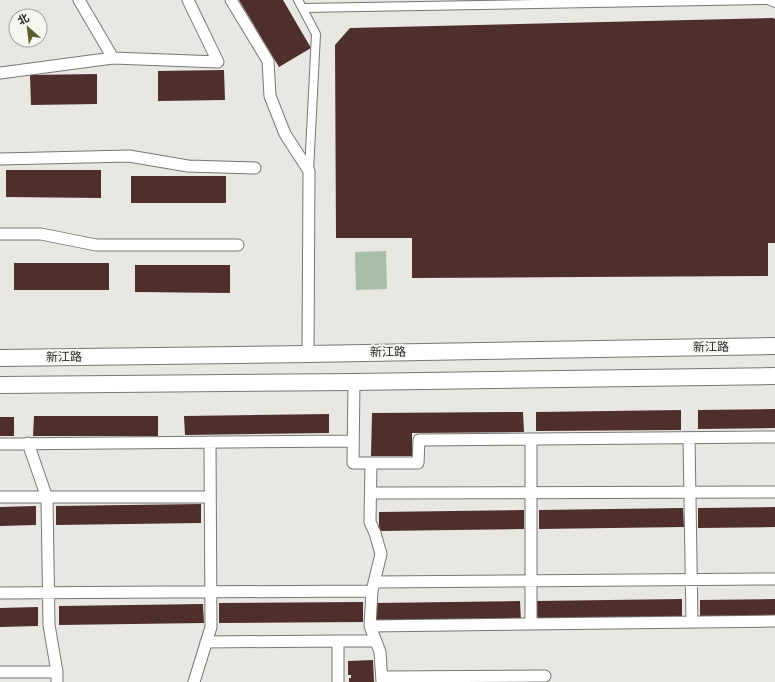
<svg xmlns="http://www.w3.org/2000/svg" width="775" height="682" viewBox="0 0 775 682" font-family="'Space Grotesk','Noto Sans SC',sans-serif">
<rect width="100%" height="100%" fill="#e9e7e2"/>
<path fill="#a7bea9" d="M 386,251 L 387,289 L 356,290 L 355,252 Z"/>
<path fill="#4e2f2c" d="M 239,0 L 283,0 L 311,48 L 279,67 Z
M 773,18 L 775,19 L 775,243 L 768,243 L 768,276 L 582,277 L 412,278 L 412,238 L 336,238 L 335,45 L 350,28 Z
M 224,70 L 225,100 L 158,101 L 158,71 Z
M 97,74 L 97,104 L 31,105 L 30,75 Z
M 6,170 L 101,170 L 101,198 L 6,197 Z
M 131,176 L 226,176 L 226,203 L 131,203 Z
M 14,263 L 109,263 L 109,290 L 14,290 Z
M 135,265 L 230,265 L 230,293 L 135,292 Z
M 775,409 L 775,428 L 698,429 L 698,410 Z
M 681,410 L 681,430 L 536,431 L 536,412 Z
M 523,412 L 524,432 L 412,433 L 412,456 L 371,456 L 372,413 Z
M 329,414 L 329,433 L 185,435 L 184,416 Z
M 34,416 L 158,416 L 158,436 L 33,436 Z
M 0,417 L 14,417 L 14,436 L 0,436 Z
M 201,504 L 201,523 L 56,525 L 56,506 Z
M 36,506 L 36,525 L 0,526 L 0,507 Z
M 775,507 L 775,527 L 698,528 L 698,508 Z
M 683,508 L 684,527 L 539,529 L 539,510 Z
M 524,510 L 524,529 L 379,531 L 379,512 Z
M 682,599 L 682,619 L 537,620 L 537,601 Z
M 775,599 L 775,618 L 700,619 L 700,600 Z
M 520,601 L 521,621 L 376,622 L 376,603 Z
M 363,602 L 363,622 L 219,623 L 219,603 Z
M 203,604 L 204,623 L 59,625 L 59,606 Z
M 38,607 L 38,626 L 0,627 L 0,608 Z
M 373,660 L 374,682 L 349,682 L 349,678 L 351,678 L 351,675 L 348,675 L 348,661 Z"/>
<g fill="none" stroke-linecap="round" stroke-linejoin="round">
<g stroke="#797772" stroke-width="10">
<path id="pedestrian" d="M 298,0 L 316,34 L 309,171
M 303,8 L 768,0 L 775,3"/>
</g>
<g stroke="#797772" stroke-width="13">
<path id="minor" d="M 79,0 L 113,58
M 231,0 L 268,61 L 270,96 L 285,134 L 309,171 L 308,354
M 0,73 L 113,58 L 218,62 L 188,0
M 0,159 L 129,156 L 188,166 L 255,168
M 0,234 L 41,234 L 96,245 L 238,245
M 354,382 L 353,463 L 371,463 L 370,522 L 375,533 L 381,554 L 372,591 L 370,626 L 380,652 L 382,682
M 689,438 L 692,622
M 28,443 L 47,498 L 49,625 L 57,672 L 57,682
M 0,444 L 353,441
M 371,463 L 418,463 L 419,440 L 775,437
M 371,493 L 775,492
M 0,497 L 210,497
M 374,582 L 775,579
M 0,593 L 372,591
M 531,624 L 531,439
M 370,626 L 775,621
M 206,642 L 338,641
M 0,672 L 57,672
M 382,677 L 545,676
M 194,682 L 211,627 L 210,442
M 338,682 L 338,641 L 376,641"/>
</g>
<g stroke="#797772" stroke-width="18">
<path id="secondary" d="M 0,358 L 308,354 L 775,346
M 0,385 L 354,382 L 775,376"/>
</g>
<use href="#pedestrian" stroke="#fff" stroke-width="8"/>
<use href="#minor" stroke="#fff" stroke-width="11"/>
<use href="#secondary" stroke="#fff" stroke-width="16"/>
</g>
<g text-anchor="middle" stroke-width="4" stroke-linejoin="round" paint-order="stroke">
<g font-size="12" fill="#2b2a28" stroke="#f7f5ef">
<text transform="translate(711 347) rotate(-1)" y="4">新江路</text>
<text transform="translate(388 352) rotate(-1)" y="4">新江路</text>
<text transform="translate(64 357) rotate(-1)" y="4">新江路</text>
</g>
</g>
<g transform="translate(28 28) rotate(332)"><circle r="19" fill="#f7f5ef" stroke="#a5a49f"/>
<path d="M0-3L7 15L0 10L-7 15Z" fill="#5c5d2a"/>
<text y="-6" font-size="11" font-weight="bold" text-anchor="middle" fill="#2b2a28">北</text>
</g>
</svg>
